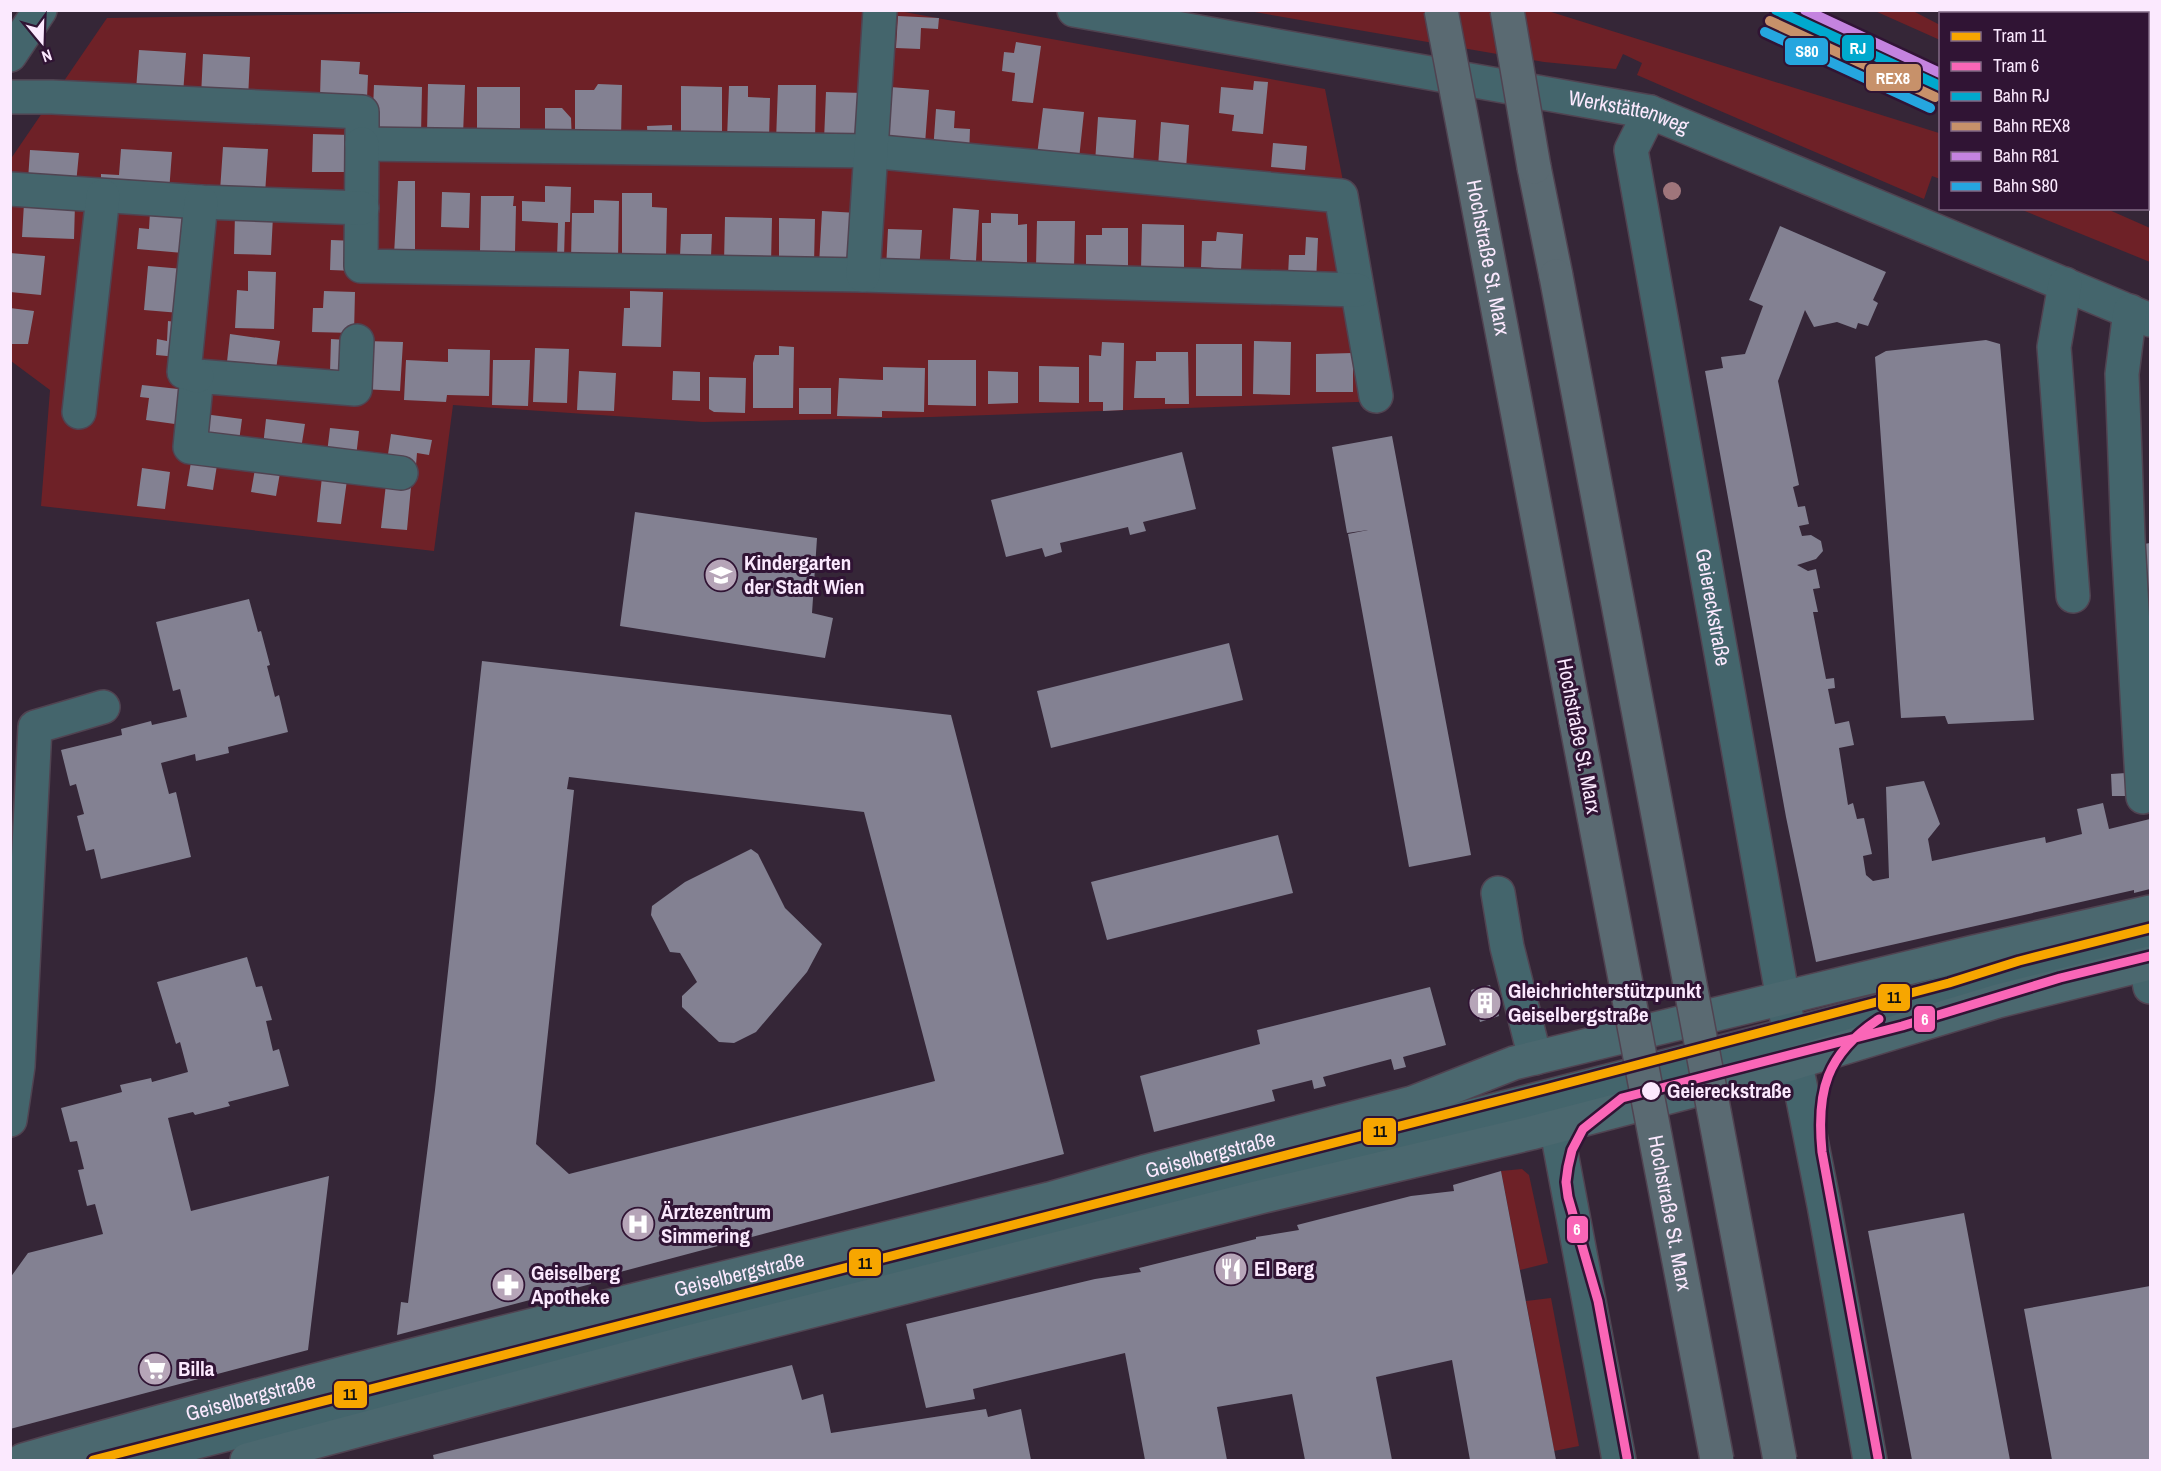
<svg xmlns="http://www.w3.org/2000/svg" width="2161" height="1471" viewBox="0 0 2161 1471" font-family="'Archivo Narrow',sans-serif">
<rect width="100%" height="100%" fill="#352637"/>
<path fill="#6e2127" d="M 520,11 L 899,11 L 1325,89 L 1386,401 L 931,417 L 703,422 L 453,405 L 434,551 L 41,506 L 50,390 L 11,361 L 10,160 L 107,18 Z
M 1249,11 L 1548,11 L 1939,133 L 1940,179 L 1932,176 L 1924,199 L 1637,75 L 1642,63 L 1623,54 L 1616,69 L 1544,62 Z
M 1875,11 L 1913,11 L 1940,25 L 1940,40 Z
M 2020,209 L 2107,209 L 2150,228 L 2150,262 Z
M 1522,1169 L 1529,1175 L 1548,1263 L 1520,1270 L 1501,1171 Z
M 1551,1298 L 1579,1446 L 1554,1451 L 1526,1301 Z"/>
<path fill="#838192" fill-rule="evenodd" d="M 898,16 L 939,18 L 938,29 L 921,28 L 920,49 L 896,48 Z
M 1016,42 L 1041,46 L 1033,103 L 1012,101 L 1015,73 L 1002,71 L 1004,52 L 1014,53 Z
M 139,50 L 186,53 L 183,94 L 136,90 Z
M 203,54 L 250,57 L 248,99 L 201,97 Z
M 321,60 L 360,62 L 359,74 L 368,75 L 367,99 L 320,97 Z
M 1254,81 L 1268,82 L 1263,134 L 1232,131 L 1234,115 L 1219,113 L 1221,87 L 1253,90 Z
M 428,84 L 465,85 L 463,135 L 427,134 Z
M 598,84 L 622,85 L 621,139 L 575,138 L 575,90 L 594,90 Z
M 374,85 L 422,87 L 421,135 L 372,134 Z
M 778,85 L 816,85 L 815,142 L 776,141 Z
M 681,86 L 722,87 L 722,139 L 681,139 Z
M 729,86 L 748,86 L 748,97 L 770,98 L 769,140 L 727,139 Z
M 477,87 L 520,87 L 520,137 L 477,136 Z
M 890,87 L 929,90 L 925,144 L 886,141 Z
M 826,92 L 864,93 L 863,138 L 824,140 Z
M 545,108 L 562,108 L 571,118 L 572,142 L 545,141 Z
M 1043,108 L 1084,112 L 1079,159 L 1037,155 Z
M 936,109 L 955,111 L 954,128 L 970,129 L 969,155 L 933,152 Z
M 1098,117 L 1136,120 L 1133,166 L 1095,163 Z
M 1161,122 L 1189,125 L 1186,169 L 1158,167 Z
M 672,125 L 672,142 L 648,143 L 647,126 Z
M 313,134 L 351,135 L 350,172 L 312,172 Z
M 1273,143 L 1307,146 L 1305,170 L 1271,167 Z
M 223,147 L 268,149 L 265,194 L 220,191 Z
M 121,149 L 172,152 L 169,192 L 101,188 L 101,174 L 119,175 Z
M 30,150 L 79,153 L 76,184 L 28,180 Z
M 398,181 L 415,181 L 415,255 L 394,255 Z
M 545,186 L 571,187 L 570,222 L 565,222 L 564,258 L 557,258 L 558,223 L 522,221 L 522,201 L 545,202 Z
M 442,192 L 470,193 L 469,228 L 441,227 Z
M 622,193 L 652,193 L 652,207 L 667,208 L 666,256 L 622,255 Z
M 481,196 L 514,196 L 513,206 L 516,206 L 515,252 L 480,251 Z
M 594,200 L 619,201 L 618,260 L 571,260 L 572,213 L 594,213 Z
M 24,203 L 75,204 L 74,239 L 22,237 Z
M 953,208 L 979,210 L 976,261 L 950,259 Z
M 822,211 L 858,213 L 856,267 L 819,265 Z
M 150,212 L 187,215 L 183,253 L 137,249 L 139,228 L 149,229 Z
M 991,213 L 1018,214 L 1018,225 L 1027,224 L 1027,271 L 982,271 L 982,223 L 991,223 Z
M 235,214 L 273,216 L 271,255 L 234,254 Z
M 725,217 L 772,218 L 771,264 L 724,263 Z
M 779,218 L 815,219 L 814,264 L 779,263 Z
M 1037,221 L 1075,221 L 1074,268 L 1036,267 Z
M 1142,224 L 1184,225 L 1184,272 L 1141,271 Z
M 1780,226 L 1886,272 L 1873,300 L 1878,303 L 1868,326 L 1858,323 L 1856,329 L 1837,322 L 1814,327 L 1805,310 L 1778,381 L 1799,485 L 1793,487 L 1798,507 L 1805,506 L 1809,524 L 1799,526 L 1802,536 L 1811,535 L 1821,541 L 1823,551 L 1816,559 L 1797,565 L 1808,571 L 1816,569 L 1820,588 L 1813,589 L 1818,612 L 1813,612 L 1826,679 L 1834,678 L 1835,688 L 1828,689 L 1835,724 L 1849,721 L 1854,745 L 1839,748 L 1848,805 L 1853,803 L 1857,819 L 1864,818 L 1872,854 L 1863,856 L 1866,875 L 1873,881 L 1889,878 L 1886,787 L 1924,781 L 1940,824 L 1928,839 L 1932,861 L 2045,837 L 2046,843 L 2082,834 L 2077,809 L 2103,803 L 2109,829 L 2150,819 L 2150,889 L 2134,893 L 2134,890 L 1816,962 L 1786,817 L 1705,371 L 1723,368 L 1721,357 L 1745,354 L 1763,306 L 1749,300 Z
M 1102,228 L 1128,228 L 1128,267 L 1086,267 L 1086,235 L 1102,235 Z
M 888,229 L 922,230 L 919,271 L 886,269 Z
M 1217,232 L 1243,234 L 1241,270 L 1201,267 L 1202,241 L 1216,241 Z
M 681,234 L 712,234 L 711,257 L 680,256 Z
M 1306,237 L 1318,238 L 1316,283 L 1288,276 L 1289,255 L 1305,255 Z
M 331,240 L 356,241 L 355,271 L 330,270 Z
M 10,253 L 45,256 L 41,295 L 10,292 Z
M 148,266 L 184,269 L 180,313 L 144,310 Z
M 248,271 L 276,272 L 274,329 L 235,328 L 237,290 L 248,291 Z
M 324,291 L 355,292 L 354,333 L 312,332 L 313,308 L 323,308 Z
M 630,291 L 663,292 L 661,347 L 622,346 L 624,308 L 630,308 Z
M 10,308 L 34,311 L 28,344 L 10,344 Z
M 168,321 L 182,323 L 178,357 L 156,355 L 157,339 L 167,341 Z
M 230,334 L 280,341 L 275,377 L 226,371 Z
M 331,339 L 347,340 L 346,372 L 330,372 Z
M 1986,340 L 2000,344 L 2034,720 L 1948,724 L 1945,716 L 1901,718 L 1875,357 L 1886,351 Z
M 365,341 L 403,342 L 400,391 L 363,389 Z
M 1254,341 L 1291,342 L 1290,395 L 1253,394 Z
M 1102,342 L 1124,343 L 1123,410 L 1103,411 L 1103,402 L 1089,402 L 1089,355 L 1101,356 Z
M 1196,344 L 1242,344 L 1242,396 L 1196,396 Z
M 779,346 L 794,347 L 793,408 L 753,408 L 753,363 L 755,355 L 779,355 Z
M 535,348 L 569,349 L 567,403 L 533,402 Z
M 448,349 L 490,350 L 489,396 L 447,395 L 446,402 L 404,400 L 406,360 L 448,362 Z
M 1156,352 L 1188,352 L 1189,404 L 1165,404 L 1165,398 L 1134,398 L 1136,361 L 1156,361 Z
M 1353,353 L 1353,392 L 1316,392 L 1316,354 Z
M 493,360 L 530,360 L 528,406 L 492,405 Z
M 928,360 L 976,360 L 976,406 L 928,405 Z
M 1039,366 L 1079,367 L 1079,403 L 1039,402 Z
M 883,367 L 925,368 L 924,412 L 882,411 L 882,417 L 837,416 L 839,378 L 883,380 Z
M 579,371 L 616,373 L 614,411 L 577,410 Z
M 673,371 L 700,372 L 700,401 L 672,400 Z
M 988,371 L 1018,372 L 1018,403 L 988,404 Z
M 709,377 L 746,378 L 745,413 L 714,412 L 709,409 Z
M 142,385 L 187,390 L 182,425 L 146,420 L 149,398 L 140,397 Z
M 799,388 L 831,388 L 831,414 L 799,414 Z
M 204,414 L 242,419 L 239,441 L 201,438 Z
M 266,419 L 305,424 L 300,455 L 263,446 Z
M 330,428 L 359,431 L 356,457 L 327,453 Z
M 391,434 L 432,440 L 429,455 L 417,453 L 416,465 L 387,461 Z
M 1392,436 L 1471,855 L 1409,867 L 1348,534 L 1368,530 L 1347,533 L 1332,447 Z
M 1182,452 L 1196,509 L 1143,522 L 1146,531 L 1130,535 L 1128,527 L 1060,543 L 1062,552 L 1045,557 L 1042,548 L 1006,557 L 991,500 Z
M 191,462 L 217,465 L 213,490 L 187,486 Z
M 142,468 L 170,472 L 165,509 L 137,506 Z
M 255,469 L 280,473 L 276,496 L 251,492 Z
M 322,477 L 347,480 L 341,524 L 317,522 Z
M 386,484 L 411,487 L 407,530 L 381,528 Z
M 635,512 L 817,538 L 812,613 L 833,618 L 825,658 L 620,626 Z
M 2150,543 L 2150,623 L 2149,623 L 2138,545 Z
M 249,599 L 258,632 L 261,631 L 270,665 L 267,666 L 275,697 L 279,695 L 288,732 L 228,747 L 229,753 L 196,761 L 195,754 L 161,763 L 169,794 L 176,792 L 191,857 L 101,879 L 94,849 L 86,851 L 77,816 L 84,814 L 76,784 L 70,786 L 61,750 L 122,735 L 121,729 L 151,721 L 152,725 L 187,717 L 180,689 L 173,691 L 156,622 Z
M 1229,643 L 1243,700 L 1051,748 L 1037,691 Z
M 482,661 L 951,715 L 1064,1154 L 590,1280 L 591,1284 L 397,1335 L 401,1302 L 408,1303 L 435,1090 ZM 569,777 L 864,812 L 935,1081 L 569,1174 L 536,1144 L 574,790 L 567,789 Z
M 2126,773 L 2127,796 L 2112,796 L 2111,774 Z
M 1278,835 L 1293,893 L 1107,940 L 1091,882 Z
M 751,849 L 758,854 L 785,908 L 822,944 L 807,972 L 756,1032 L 734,1043 L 719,1042 L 682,1007 L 682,996 L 697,982 L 680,953 L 670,952 L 651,915 L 652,906 L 685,882 Z
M 247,957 L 256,987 L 262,986 L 272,1020 L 266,1021 L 273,1051 L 279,1049 L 289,1086 L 228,1102 L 230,1106 L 195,1115 L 193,1112 L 168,1118 L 191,1211 L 329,1176 L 308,1350 L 10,1429 L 10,1278 L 28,1253 L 103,1234 L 95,1204 L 87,1206 L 78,1170 L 84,1169 L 77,1141 L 70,1142 L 61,1108 L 122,1092 L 120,1085 L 151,1078 L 152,1082 L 188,1072 L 180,1042 L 176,1044 L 157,982 Z
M 1490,985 L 1499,1016 L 1480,1022 L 1471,990 Z
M 1430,987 L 1446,1045 L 1403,1057 L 1406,1067 L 1394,1070 L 1391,1059 L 1323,1077 L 1326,1086 L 1314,1089 L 1312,1080 L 1272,1090 L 1275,1101 L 1154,1132 L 1140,1076 L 1260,1044 L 1257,1030 Z
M 1501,1171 L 1556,1460 L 1470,1460 L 1452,1360 L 1376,1377 L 1392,1460 L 1305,1460 L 1292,1394 L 1217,1407 L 1227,1460 L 1145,1460 L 1125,1353 L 973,1389 L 975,1399 L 926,1408 L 906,1324 L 1095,1279 L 1141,1272 L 1139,1268 L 1256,1239 L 1256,1237 L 1299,1230 L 1297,1225 L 1411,1196 L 1454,1191 L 1453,1185 Z
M 1964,1213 L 2010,1460 L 1912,1460 L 1868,1231 Z
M 2150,1286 L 2150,1460 L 2052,1460 L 2024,1309 Z
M 792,1365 L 802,1400 L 823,1394 L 831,1433 L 986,1409 L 988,1417 L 1021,1409 L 1031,1460 L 434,1460 L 433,1455 Z"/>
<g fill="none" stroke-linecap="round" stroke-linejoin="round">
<g stroke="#504351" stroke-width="36">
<g id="minor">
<path id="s1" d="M 1074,10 L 1650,112 L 2150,320"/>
<path d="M 10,55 L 40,10"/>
<path d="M 10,97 L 52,97 L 362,112 L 362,144 L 870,151 L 1341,196 L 1376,396"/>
<path id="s2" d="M 1650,112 L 1631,150 L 1783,999 L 1824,1205 L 1870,1460"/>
<path d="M 362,144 L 361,266 L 863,275 L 1357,290"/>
<path d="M 10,189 L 201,202 L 362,208"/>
<path d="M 863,275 L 880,10"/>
<path d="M 2065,284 L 2054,347 L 2073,596"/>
<path d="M 2130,311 L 2122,374 L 2128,539 L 2143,797"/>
<path d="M 357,341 L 355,389 L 197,376 L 190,447 L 401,473"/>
<path d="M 197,376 L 184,372 L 201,202"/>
<path d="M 79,412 L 103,196"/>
<path d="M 1498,893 L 1507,947 L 1535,1058"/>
<path d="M 2146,964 L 2150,987"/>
<path d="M 10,1120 L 18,1066 L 35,727 L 103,707"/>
<path d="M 1556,1126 L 1619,1460"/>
<path d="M 126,1460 L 1749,1045 L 1906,1004 L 2062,958 L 2150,937"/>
</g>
</g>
<g stroke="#504351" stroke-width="36">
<g id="major">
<path id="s3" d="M 23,1460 C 362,1363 706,1283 1049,1199 L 1144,1172 L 1412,1103 L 1514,1063 L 1974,952 L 2150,912"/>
<path d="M 247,1460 L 689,1342 L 1260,1197 L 1531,1133 L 1757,1074 L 1998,1001 L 2150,963"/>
</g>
</g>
<g stroke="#504351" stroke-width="36">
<g id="highway">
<path d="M 1534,167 L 1556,276"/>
<path id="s4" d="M 1473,178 L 1576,722"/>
</g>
</g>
<use href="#minor" stroke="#44656c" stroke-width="33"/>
<use href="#major" stroke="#4b686f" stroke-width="33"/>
<use href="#highway" stroke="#5a6a72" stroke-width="33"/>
<g stroke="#504351" stroke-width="36" stroke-linecap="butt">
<g id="highway-bridge">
<path d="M 1441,10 L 1473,178"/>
<path d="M 1507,10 L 1534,167"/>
<path d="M 1556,276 L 1780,1460"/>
<path id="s5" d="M 1576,722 L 1717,1460"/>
</g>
</g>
<use href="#highway-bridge" stroke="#5a6a72" stroke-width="33"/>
<g stroke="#301434" stroke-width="15">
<path id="rail-1" d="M 1776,10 L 1940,86"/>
</g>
<g stroke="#301434" stroke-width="15">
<path id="rail-2" d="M 1770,21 L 1935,97"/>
</g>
<g stroke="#301434" stroke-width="15">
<path id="rail-3" d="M 1805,10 L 1940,73"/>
</g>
<g stroke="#301434" stroke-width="15">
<path id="rail-4" d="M 1765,32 L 1930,108"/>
</g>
<use href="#rail-1" stroke="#00a9ce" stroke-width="10"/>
<use href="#rail-2" stroke="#c7916a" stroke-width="10"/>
<use href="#rail-3" stroke="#c483df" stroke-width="10"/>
<use href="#rail-4" stroke="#25a6df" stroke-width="10"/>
<g stroke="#301434" stroke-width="14">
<path id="tram-1" d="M 93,1460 L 1545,1089 L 1949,983 L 2019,961 L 2150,928"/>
</g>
<g stroke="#301434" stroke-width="14">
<path id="tram-2" d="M 1627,1458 L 1598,1301 L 1568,1197 L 1566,1182 L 1568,1167 L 1572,1150 L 1583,1129 L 1622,1098 L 1902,1026 L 2060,978 L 2150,956
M 1878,1458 L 1822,1152 C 1816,1091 1826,1054 1879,1019"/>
</g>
<use href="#tram-1" stroke="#f7a600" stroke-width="9"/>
<use href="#tram-2" stroke="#fa66b7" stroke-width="9"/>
</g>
<circle fill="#9f757b" cx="1672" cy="191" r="9"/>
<defs>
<g id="school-disc" transform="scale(1.725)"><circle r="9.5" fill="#b6a5b8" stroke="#301434"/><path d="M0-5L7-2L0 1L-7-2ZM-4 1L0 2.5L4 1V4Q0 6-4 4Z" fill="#fff"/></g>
<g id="building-disc" transform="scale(1.725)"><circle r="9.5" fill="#b6a5b8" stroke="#301434"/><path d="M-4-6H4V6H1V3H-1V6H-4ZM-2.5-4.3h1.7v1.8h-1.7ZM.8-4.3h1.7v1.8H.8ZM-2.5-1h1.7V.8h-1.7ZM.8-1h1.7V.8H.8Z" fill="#fff"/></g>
<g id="hospital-disc" transform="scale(1.725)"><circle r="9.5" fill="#b6a5b8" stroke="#301434"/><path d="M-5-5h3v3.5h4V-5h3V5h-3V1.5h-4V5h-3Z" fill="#fff"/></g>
<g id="restaurant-disc" transform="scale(1.725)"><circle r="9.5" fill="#b6a5b8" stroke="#301434"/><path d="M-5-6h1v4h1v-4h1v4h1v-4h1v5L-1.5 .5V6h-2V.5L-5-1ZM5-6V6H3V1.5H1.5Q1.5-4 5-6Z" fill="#fff"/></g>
<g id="pharmacy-disc" transform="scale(1.725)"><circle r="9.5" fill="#b6a5b8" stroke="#301434"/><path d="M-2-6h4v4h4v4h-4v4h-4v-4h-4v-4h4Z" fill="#fff"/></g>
<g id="supermarket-disc" transform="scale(1.725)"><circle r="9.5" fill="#b6a5b8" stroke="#301434"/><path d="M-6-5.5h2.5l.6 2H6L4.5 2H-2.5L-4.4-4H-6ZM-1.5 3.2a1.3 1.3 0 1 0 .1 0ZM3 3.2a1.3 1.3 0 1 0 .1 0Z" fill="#fff"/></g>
</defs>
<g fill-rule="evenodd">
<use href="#school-disc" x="721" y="575"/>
<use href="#building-disc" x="1485" y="1003"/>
<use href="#hospital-disc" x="638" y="1224"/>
<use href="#restaurant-disc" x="1231" y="1269"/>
<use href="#pharmacy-disc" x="508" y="1285"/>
<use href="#supermarket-disc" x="155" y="1369"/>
</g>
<circle fill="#fbe9fe" stroke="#301434" stroke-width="2" cx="1651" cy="1091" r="10"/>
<g text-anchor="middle" stroke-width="6" stroke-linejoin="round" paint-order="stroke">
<g font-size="21" fill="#fbe9fe" stroke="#301434">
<text dy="7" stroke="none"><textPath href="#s1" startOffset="564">Werkstättenweg</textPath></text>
<text dy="7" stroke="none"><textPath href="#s4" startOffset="81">Hochstraße St. Marx</textPath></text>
<text dy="7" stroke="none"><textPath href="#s2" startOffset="507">Geiereckstraße</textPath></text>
<text transform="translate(1579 736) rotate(79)" y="7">Hochstraße St. Marx</text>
<text dy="7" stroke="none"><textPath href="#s3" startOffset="1226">Geiselbergstraße</textPath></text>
<text dy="7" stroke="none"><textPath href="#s5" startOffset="500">Hochstraße St. Marx</textPath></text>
<text dy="7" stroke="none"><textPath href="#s3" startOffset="740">Geiselbergstraße</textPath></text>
<text dy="7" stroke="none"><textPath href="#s3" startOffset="236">Geiselbergstraße</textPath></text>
</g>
<g font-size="21" font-weight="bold" fill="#fbe9fe" stroke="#301434" text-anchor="start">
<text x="744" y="570">Kindergarten<tspan x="744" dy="24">der Stadt Wien</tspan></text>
<text x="1508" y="998">Gleichrichterstützpunkt<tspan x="1508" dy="24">Geiselbergstraße</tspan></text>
<text x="661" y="1219">Ärztezentrum<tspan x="661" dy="24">Simmering</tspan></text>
<text x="1254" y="1276">El Berg</text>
<text x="531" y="1280">Geiselberg<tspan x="531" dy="24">Apotheke</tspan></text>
<text x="178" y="1376">Billa</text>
</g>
<g font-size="21" font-weight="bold" fill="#fbe9fe" stroke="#301434" text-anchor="start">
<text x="1667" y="1098">Geiereckstraße</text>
</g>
</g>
<g stroke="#301434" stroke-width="2">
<rect x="1841" y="34" width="34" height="28" rx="6" fill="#00a9ce"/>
<rect x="1784" y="37" width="45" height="29" rx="6" fill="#25a6df"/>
<rect x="1865" y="63" width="57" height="29" rx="6" fill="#c7916a"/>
<rect x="1877" y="983" width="34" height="29" rx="6" fill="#f7a600"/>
<rect x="1913" y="1005" width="23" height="28" rx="6" fill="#fa66b7"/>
<rect x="1362" y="1117" width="35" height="29" rx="6" fill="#f7a600"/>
<rect x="1566" y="1215" width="23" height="29" rx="6" fill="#fa66b7"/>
<rect x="848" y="1248" width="34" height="29" rx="6" fill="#f7a600"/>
<rect x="333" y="1380" width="35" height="29" rx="6" fill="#f7a600"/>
</g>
<g font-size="16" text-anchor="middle" font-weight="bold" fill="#fff">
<text x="1858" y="54">RJ</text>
<text x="1807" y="57">S80</text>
<text x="1893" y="84">REX8</text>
<text x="1925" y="1025">6</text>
<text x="1577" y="1235">6</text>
</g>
<g font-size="16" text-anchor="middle" font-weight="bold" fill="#111">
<text x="1894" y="1003">11</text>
<text x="1380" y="1137">11</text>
<text x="865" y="1269">11</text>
<text x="350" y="1400">11</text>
</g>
<rect width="2161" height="1471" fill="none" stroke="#fbe9fe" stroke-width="24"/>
<rect x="1939" y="12" width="210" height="198" fill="#301434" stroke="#816985" stroke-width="1.5"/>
<rect x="1951" y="32" width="30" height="9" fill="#f7a600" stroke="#816985" stroke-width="1.5"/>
<text x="1993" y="42" font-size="18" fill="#fbe9fe">Tram 11</text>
<rect x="1951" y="62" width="30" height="9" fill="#fa66b7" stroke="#816985" stroke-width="1.5"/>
<text x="1993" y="72" font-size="18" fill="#fbe9fe">Tram 6</text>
<rect x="1951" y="92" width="30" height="9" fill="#00a9ce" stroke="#816985" stroke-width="1.5"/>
<text x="1993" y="102" font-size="18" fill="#fbe9fe">Bahn RJ</text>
<rect x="1951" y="122" width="30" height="9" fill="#c7916a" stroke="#816985" stroke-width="1.5"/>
<text x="1993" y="132" font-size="18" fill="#fbe9fe">Bahn REX8</text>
<rect x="1951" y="152" width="30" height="9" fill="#c483df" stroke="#816985" stroke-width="1.5"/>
<text x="1993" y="162" font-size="18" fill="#fbe9fe">Bahn R81</text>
<rect x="1951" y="182" width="30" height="9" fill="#25a6df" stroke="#816985" stroke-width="1.5"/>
<text x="1993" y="192" font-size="18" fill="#fbe9fe">Bahn S80</text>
<g transform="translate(42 42) rotate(161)" stroke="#301434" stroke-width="4.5" paint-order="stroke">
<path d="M0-4.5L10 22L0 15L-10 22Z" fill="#fbe9fe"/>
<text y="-9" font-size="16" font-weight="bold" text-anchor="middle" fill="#fbe9fe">N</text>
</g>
</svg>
